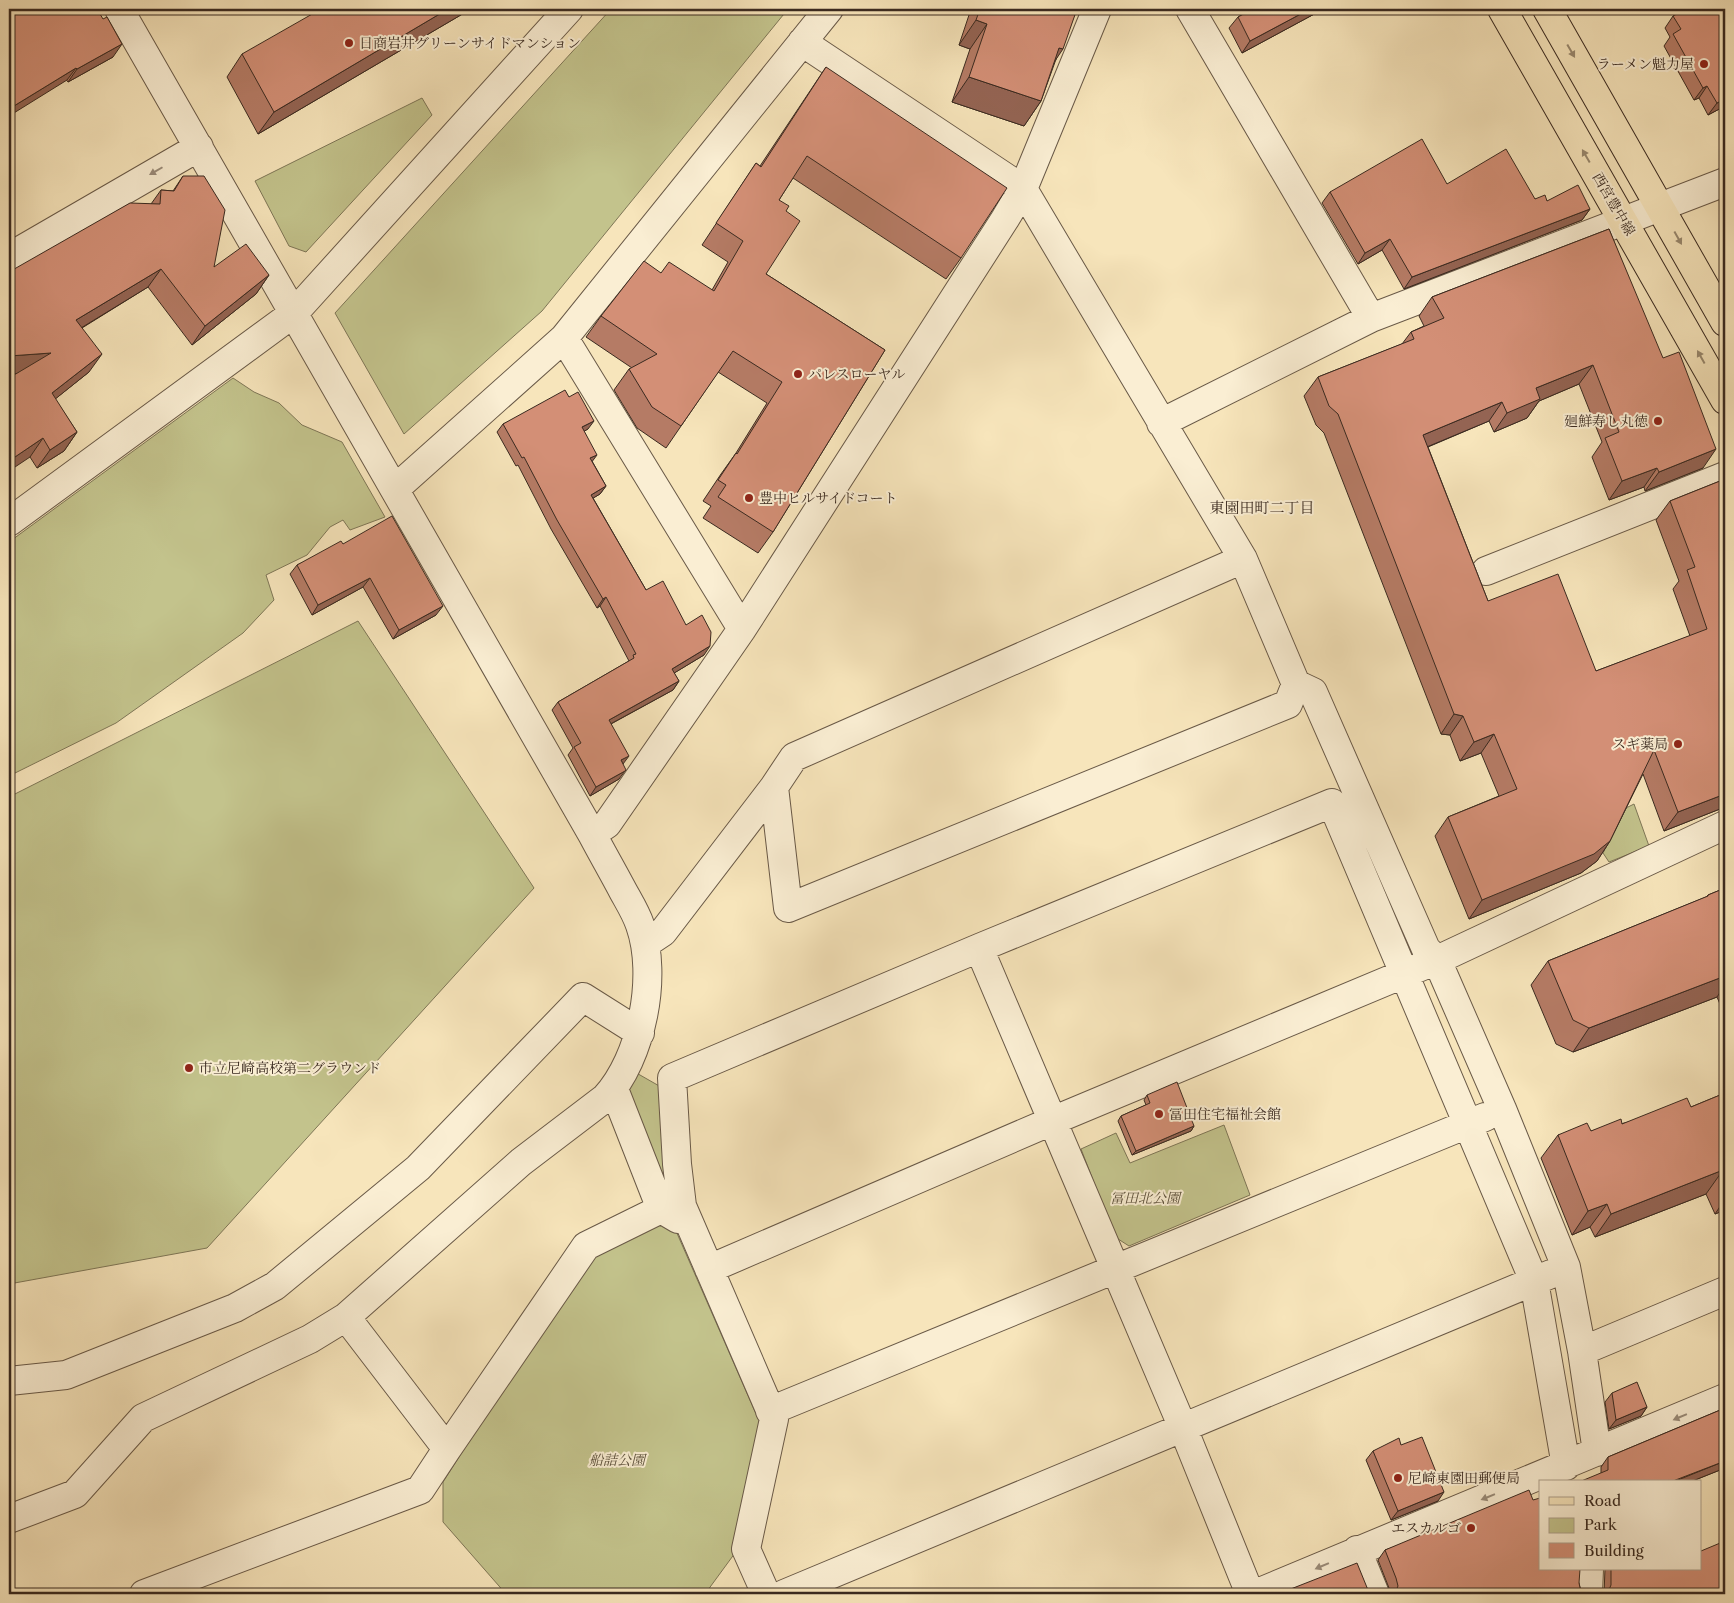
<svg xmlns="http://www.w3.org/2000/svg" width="1734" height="1603" viewBox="0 0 1734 1603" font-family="'Libre Caslon Text','Noto Serif JP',serif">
<rect width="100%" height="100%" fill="#f7e5bb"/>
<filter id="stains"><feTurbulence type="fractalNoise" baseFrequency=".004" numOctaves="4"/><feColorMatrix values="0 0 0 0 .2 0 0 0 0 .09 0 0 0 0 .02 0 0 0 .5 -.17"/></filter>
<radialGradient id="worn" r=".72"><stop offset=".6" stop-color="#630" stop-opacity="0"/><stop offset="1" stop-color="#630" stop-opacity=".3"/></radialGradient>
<path fill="#c3c38c" stroke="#7e7656" d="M 611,9 L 788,9 L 542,311 L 404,434 L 335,313 Z
M 422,98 L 432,115 L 306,252 L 289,246 L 255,181 Z
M 233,378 L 254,392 L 279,403 L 302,425 L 342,442 L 385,517 L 350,530 L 343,520 L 330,527 L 307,555 L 266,575 L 274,600 L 243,633 L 116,723 L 9,776 L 9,542 Z
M 358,621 L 534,888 L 207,1248 L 9,1284 L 9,797 Z
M 1634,804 L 1649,846 L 1609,862 L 1603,853 L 1626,808 Z
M 633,1071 L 661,1087 L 670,1203 L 623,1090 Z
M 1224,1125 L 1250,1195 L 1129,1246 L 1115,1237 L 1081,1149 L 1116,1133 L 1130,1163 Z
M 654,1222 L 676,1231 L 760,1423 L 735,1553 L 705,1594 L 506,1594 L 443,1522 L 443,1482 L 590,1252 Z"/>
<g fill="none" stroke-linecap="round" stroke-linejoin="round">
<g stroke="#695947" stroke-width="30">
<path id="minor" d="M 1190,9 L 1371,318
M 802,42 L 1023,189 L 1243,559 L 1296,684 L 1313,692 L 1426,949 L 1437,960 L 1502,1109 L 1566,1267 L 1582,1351 L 1597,1452
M 9,257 L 199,147
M 564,338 L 742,629
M 1161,423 L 1371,318 L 1725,182
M 395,489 L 564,338 L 829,9
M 9,522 L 294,313 L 569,9
M 1486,571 L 1725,476
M 774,787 L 788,908 L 1288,704 L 1296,684
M 592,834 L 607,824 L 742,629 L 1005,219 L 1023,189 L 1097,9
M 645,944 L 663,932 L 774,787 L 794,757 L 1243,559
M 979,948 L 1183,1428 L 1250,1594
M 614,1089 L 661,1209 L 678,1219
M 709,1269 L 1052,1121 L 1437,960 L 1725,825
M 1582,1351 L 1725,1291
M 9,1381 L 66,1375 L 235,1308 L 275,1286 L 418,1168 L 583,997 L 640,1033
M 770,1411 L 1485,1117
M 447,1449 L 586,1246 L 661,1209
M 9,1519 L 75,1494 L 143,1418 L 310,1339 L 346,1317 L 521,1162 L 605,1098 C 642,1058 658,976 640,925 C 636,913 629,902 623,891 C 613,872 602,853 592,834 L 119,9
M 1357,1550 L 1375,1594
M 144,1594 L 420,1490 L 447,1449 L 346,1317
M 766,1594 L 746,1549 L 774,1419 L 682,1206 L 677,1164 L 672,1078 L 979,948 L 1332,803 L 1534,1281 L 1566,1466
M 784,1594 L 1551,1274
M 1255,1594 L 1725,1398
M 1588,1594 L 1589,1569"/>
</g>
<g stroke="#3a2a20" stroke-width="30">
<path id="major" d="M 1502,9 L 1725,400
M 1547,9 L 1725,322"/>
</g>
<use href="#minor" stroke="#faeed3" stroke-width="28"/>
<use href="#major" stroke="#f7e5bb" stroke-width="28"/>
</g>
<path fill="#b57b65" stroke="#3a2a20" d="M 9,9 L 113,57 L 68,82 Z
M 471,9 L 258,134 L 227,77 L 242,54 Z
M 971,9 L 1077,9 L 1055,62 L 1041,101 L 1024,126 L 952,102 L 970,49 L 959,45 Z
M 1240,9 L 1320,9 L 1318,12 L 1242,53 L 1229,28 L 1238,17 L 1243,14 Z
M 1725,9 L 1725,106 L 1708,115 L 1699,98 L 1694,100 L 1664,46 L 1670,37 L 1665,28 L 1673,16 Z
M 826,67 L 961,258 L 946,279 L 793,178 L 779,200 L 786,211 L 766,274 L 885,350 L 773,532 L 758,553 L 703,518 L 711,506 L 703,501 L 721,474 L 736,453 L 767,403 L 718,372 L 666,448 L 637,428 L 614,390 L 629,369 L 632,368 L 586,337 L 601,316 L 661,273 L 712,290 L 728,262 L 702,245 L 756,163 L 760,166 Z
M 183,176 L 214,267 L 269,275 L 256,294 L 192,345 L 148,287 L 82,328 L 89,372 L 55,399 L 77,432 L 64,451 L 37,468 L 30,457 L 17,373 L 151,204 L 161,190 L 173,191 Z
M 1447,184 L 1547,201 L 1590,209 L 1582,220 L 1404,289 L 1382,250 L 1358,264 L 1322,203 L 1330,192 Z
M 1609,229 L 1703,468 L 1645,491 L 1644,487 L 1609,500 L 1592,457 L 1602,442 L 1579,384 L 1539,401 L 1527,418 L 1494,432 L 1489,421 L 1428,447 L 1488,601 L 1596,671 L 1690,636 L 1673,589 L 1679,581 L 1656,520 L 1670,501 L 1725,479 L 1725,807 L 1664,831 L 1643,774 L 1610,841 L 1597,861 L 1581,873 L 1469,919 L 1435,836 L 1448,817 L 1499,796 L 1481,753 L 1460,761 L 1450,735 L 1441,734 L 1324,433 L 1316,425 L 1304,396 L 1318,377 L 1402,344 L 1411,332 L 1424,326 L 1419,316 L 1432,297 Z
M 569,397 L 588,429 L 584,431 L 592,461 L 606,486 L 600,494 L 593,498 L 646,590 L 686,625 L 704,655 L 674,673 L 679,681 L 673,690 L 611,724 L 623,764 L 619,779 L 590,796 L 568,755 L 573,748 L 552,710 L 558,702 L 629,661 L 600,606 L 597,608 L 551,529 L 518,465 L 516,466 L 497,432 L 503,424 Z
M 343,544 L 436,615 L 393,639 L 363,587 L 312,615 L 290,574 L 297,565 Z
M 1725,888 L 1725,1016 L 1717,997 L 1573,1052 L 1556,1044 L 1531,985 L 1548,961 L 1706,897 L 1708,895 Z
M 1725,1093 L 1725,1210 L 1715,1214 L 1706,1194 L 1595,1237 L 1590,1227 L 1572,1235 L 1541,1158 L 1558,1135 L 1591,1131 L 1691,1107 Z
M 1147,1095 L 1194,1126 L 1191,1131 L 1132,1155 L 1118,1121 L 1121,1116 L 1146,1105 L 1144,1100 Z
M 1612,1393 L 1647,1407 L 1641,1416 L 1609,1429 L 1605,1402 Z
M 1725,1408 L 1725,1468 L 1690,1482 L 1601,1473 L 1601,1467 L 1608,1457 Z
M 1401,1445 L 1438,1501 L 1391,1520 L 1366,1460 L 1373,1451 Z
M 1533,1500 L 1579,1583 L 1581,1592 L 1584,1594 L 1390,1594 L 1389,1588 L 1378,1560 L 1385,1550 Z
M 1701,1551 L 1725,1594 L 1604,1594 L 1605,1569 L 1700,1569 Z"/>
<path fill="#946453" stroke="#3a2a20" d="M 448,9 L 471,9 L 258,134 L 274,112 Z
M 1310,9 L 1320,9 L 1318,12 L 1242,53 L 1250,41 Z
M 976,20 L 987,24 L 970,49 L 959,45 Z
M 122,44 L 113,57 L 68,82 L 77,69 Z
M 1059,48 L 1063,49 L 1046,74 Z
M 76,68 L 67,80 L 9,116 L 9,109 Z
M 969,77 L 1041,101 L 1024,126 L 952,102 Z
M 1707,86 L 1699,98 L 1694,100 L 1703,88 Z
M 1725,99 L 1725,106 L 1708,115 L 1717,103 Z
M 1590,209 L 1582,220 L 1404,289 L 1412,277 Z
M 1390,239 L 1382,250 L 1358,264 L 1365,253 Z
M 161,269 L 148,287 L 63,339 L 76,320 Z
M 269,275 L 256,294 L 192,345 L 205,326 Z
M 51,353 L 38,372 L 9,374 L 9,356 Z
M 102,354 L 89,372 L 39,412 L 52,393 Z
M 1593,365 L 1579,384 L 1539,401 L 1527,418 L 1494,432 L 1507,413 L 1536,388 Z
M 1502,402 L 1489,421 L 1410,454 L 1423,435 Z
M 594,421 L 588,429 L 576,436 L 582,427 Z
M 77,432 L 64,451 L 37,468 L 50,450 Z
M 43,438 L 30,457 L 9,471 L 9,461 Z
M 1716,449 L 1703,468 L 1645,491 L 1659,472 Z
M 597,455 L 591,463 L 590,458 Z
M 1657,468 L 1644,487 L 1609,500 L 1622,481 Z
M 606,486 L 600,494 L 585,503 L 591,495 Z
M 370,578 L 363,587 L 312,615 L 318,605 Z
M 606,597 L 600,606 L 597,608 L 603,599 Z
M 443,606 L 436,615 L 393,639 L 399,630 Z
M 710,646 L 704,655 L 666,678 L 672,669 Z
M 679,681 L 673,690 L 603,728 L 609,720 Z
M 1454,714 L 1463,716 L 1450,735 L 1441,734 Z
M 1494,734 L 1481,753 L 1460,761 L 1474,742 Z
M 629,756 L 623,764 L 621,760 Z
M 625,771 L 619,779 L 590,796 L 596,787 Z
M 1725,794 L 1725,807 L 1664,831 L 1678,812 Z
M 1610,841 L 1597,861 L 1581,873 L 1469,919 L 1482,900 Z
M 1725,976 L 1725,985 L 1717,997 L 1573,1052 L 1589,1028 Z
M 1194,1126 L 1191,1131 L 1132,1155 L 1136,1151 Z
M 1723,1170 L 1706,1194 L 1595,1237 L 1611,1214 Z
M 1725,1199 L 1725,1210 L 1715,1214 Z
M 1607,1204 L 1590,1227 L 1572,1235 L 1588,1211 Z
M 1647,1407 L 1641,1416 L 1609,1429 L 1616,1420 Z
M 1725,1461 L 1725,1468 L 1690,1482 L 1673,1482 Z
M 1444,1492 L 1438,1501 L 1391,1520 L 1398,1511 Z"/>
<path fill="#d38f76" stroke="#3a2a20" d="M 9,9 L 97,9 L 103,19 L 107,17 L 122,44 L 77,69 L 76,68 L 9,109 Z
M 321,9 L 448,9 L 274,112 L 242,54 Z
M 980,9 L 1077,9 L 1063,49 L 1059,48 L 1041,101 L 969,77 L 987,24 L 976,20 Z
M 1253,9 L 1310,9 L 1250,41 L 1238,17 Z
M 1686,9 L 1725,9 L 1725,99 L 1717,103 L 1707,86 L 1703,88 L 1673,34 L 1681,29 L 1673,16 Z
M 826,67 L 1007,188 L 961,258 L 807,156 L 779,200 L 789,206 L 786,211 L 800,221 L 766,274 L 885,350 L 773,532 L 718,497 L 726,485 L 718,480 L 736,453 L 737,454 L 782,382 L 733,351 L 681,426 L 652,407 L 629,369 L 657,354 L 601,316 L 644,261 L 661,273 L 669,262 L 714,291 L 743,241 L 716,223 L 756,163 L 761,167 Z
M 1422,139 L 1447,184 L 1506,149 L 1535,199 L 1545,195 L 1547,201 L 1578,185 L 1590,209 L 1412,277 L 1390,239 L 1365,253 L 1330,192 Z
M 183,176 L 204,176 L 225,210 L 214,267 L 246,244 L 269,275 L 205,326 L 161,269 L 76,320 L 102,354 L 52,393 L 77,432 L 50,450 L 43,438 L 9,461 L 9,378 L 51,353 L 9,356 L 9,272 L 130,203 L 160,204 L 161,190 L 174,191 Z
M 1609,229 L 1663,358 L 1679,352 L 1716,449 L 1659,472 L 1657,468 L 1622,481 L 1605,438 L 1619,432 L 1593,365 L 1536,388 L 1540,399 L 1507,413 L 1502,402 L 1423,435 L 1488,601 L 1558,574 L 1596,671 L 1707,629 L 1687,570 L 1695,567 L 1670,501 L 1725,479 L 1725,794 L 1678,812 L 1654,750 L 1610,841 L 1594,854 L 1482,900 L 1448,817 L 1517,789 L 1494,734 L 1474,742 L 1463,716 L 1454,714 L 1338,414 L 1329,406 L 1318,377 L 1414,339 L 1411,332 L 1444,318 L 1432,297 Z
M 565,390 L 569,397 L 578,392 L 594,421 L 582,427 L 597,455 L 590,458 L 606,486 L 591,495 L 646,590 L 663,581 L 686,625 L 702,615 L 711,632 L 710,646 L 672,669 L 679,681 L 609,720 L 629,756 L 621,760 L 626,770 L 625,771 L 596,787 L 574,747 L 581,743 L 558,702 L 634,658 L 633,655 L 636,654 L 606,597 L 603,599 L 557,520 L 524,457 L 522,458 L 503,424 Z
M 9,487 L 12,492 L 9,494 Z
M 392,516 L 443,606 L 399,630 L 370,578 L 318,605 L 297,565 L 341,541 L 343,544 Z
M 1725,888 L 1725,976 L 1589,1028 L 1573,1020 L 1548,961 L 1708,896 L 1708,895 Z
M 1177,1082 L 1194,1126 L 1136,1151 L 1121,1116 L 1150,1103 L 1147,1095 Z
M 1725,1093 L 1725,1176 L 1723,1170 L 1611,1214 L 1607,1204 L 1588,1211 L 1558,1135 L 1587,1123 L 1591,1131 L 1621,1119 L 1622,1124 L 1687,1098 L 1691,1107 Z
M 1637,1382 L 1647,1407 L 1616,1420 L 1612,1393 Z
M 1725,1408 L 1725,1461 L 1673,1481 L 1673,1482 L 1579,1482 L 1608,1470 L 1608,1457 Z
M 1422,1437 L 1444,1492 L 1398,1511 L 1373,1451 L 1399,1438 L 1401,1445 Z
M 1529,1490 L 1533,1500 L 1540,1498 L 1540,1569 L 1580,1569 L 1579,1583 L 1581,1592 L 1584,1594 L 1393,1594 L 1395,1593 L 1398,1586 L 1396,1578 L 1385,1550 Z
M 1725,1541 L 1725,1594 L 1606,1594 L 1608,1592 L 1611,1585 L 1611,1569 L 1700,1569 L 1700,1550 L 1701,1551 Z
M 1357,1563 L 1368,1590 L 1371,1594 L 1278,1594 Z"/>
<defs><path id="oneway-solid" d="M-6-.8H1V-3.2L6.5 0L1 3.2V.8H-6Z" transform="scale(1.25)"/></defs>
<g fill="#98886e">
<use href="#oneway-solid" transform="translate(1571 51) rotate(60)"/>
<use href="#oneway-solid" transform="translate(1586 156) rotate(-120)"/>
<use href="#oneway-solid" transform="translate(1678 238) rotate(61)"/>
<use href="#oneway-solid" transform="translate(1701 357) rotate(-119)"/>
</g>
<g fill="#9a8c7a">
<use href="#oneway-solid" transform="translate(156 171) rotate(150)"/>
<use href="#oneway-solid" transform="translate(1680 1417) rotate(157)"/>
<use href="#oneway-solid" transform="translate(1488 1497) rotate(158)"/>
<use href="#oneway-solid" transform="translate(1322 1566) rotate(157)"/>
</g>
<g fill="#8f2418" stroke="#faeed3" stroke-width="2">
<circle cx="349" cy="43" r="5"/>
<circle cx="1704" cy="64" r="5"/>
<circle cx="798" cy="374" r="5"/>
<circle cx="1658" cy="421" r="5"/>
<circle cx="749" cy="498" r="5"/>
<circle cx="1678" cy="744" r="5"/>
<circle cx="189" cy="1068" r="5"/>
<circle cx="1159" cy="1114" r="5"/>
<circle cx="1398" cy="1478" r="5"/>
<circle cx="1471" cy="1528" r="5"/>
</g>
<g text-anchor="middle" stroke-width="4" stroke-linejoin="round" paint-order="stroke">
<g font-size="14" fill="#3a2a20" stroke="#faeed3" text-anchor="start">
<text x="359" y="48">日商岩井グリーンサイドマンション</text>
<text x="1694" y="69" text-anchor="end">ラーメン魁力屋</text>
<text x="808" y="379">パレスローヤル</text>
<text x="1648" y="426" text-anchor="end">廻鮮寿し丸徳</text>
<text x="759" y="503">豊中ヒルサイドコート</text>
<text x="1668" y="749" text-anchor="end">スギ薬局</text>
<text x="199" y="1073">市立尼崎高校第二グラウンド</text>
<text x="1169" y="1119">冨田住宅福祉会館</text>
<text x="1408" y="1483">尼崎東園田郵便局</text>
<text x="1461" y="1533" text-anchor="end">エスカルゴ</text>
</g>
<g font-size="14" fill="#3a2a20" stroke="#faeed3">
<text transform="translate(1614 204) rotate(60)" y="5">西宮豊中線</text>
</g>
<g font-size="14" font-style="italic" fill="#5c503b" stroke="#faeed3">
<text x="1145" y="1203">冨田北公園</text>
<text x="617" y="1465">船詰公園</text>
</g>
<g font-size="15" fill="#3a2a20" stroke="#faeed3">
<text x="1262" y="513">東園田町二丁目</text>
</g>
</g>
<rect width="1734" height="1603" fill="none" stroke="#f7e5bb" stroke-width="30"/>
<rect x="10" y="10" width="1714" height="1583" fill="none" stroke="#3a2a20" stroke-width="2.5"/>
<rect x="15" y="15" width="1704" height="1573" fill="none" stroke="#3a2a20"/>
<rect x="1539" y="1480" width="162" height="90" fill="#faeed3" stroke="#ada08b"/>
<rect x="1549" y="1497" width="25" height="8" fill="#f7e5bb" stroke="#ada08b"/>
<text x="1584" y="1506" font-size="15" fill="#3a2a20">Road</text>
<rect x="1549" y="1518" width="25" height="15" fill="#c3c38c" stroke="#ada08b"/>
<text x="1584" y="1530" font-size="15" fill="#3a2a20">Park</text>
<rect x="1549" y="1543" width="25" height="15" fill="#d38f76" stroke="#ada08b"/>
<text x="1584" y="1556" font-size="15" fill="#3a2a20">Building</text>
<rect width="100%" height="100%" filter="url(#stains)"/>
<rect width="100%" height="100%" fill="url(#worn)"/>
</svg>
